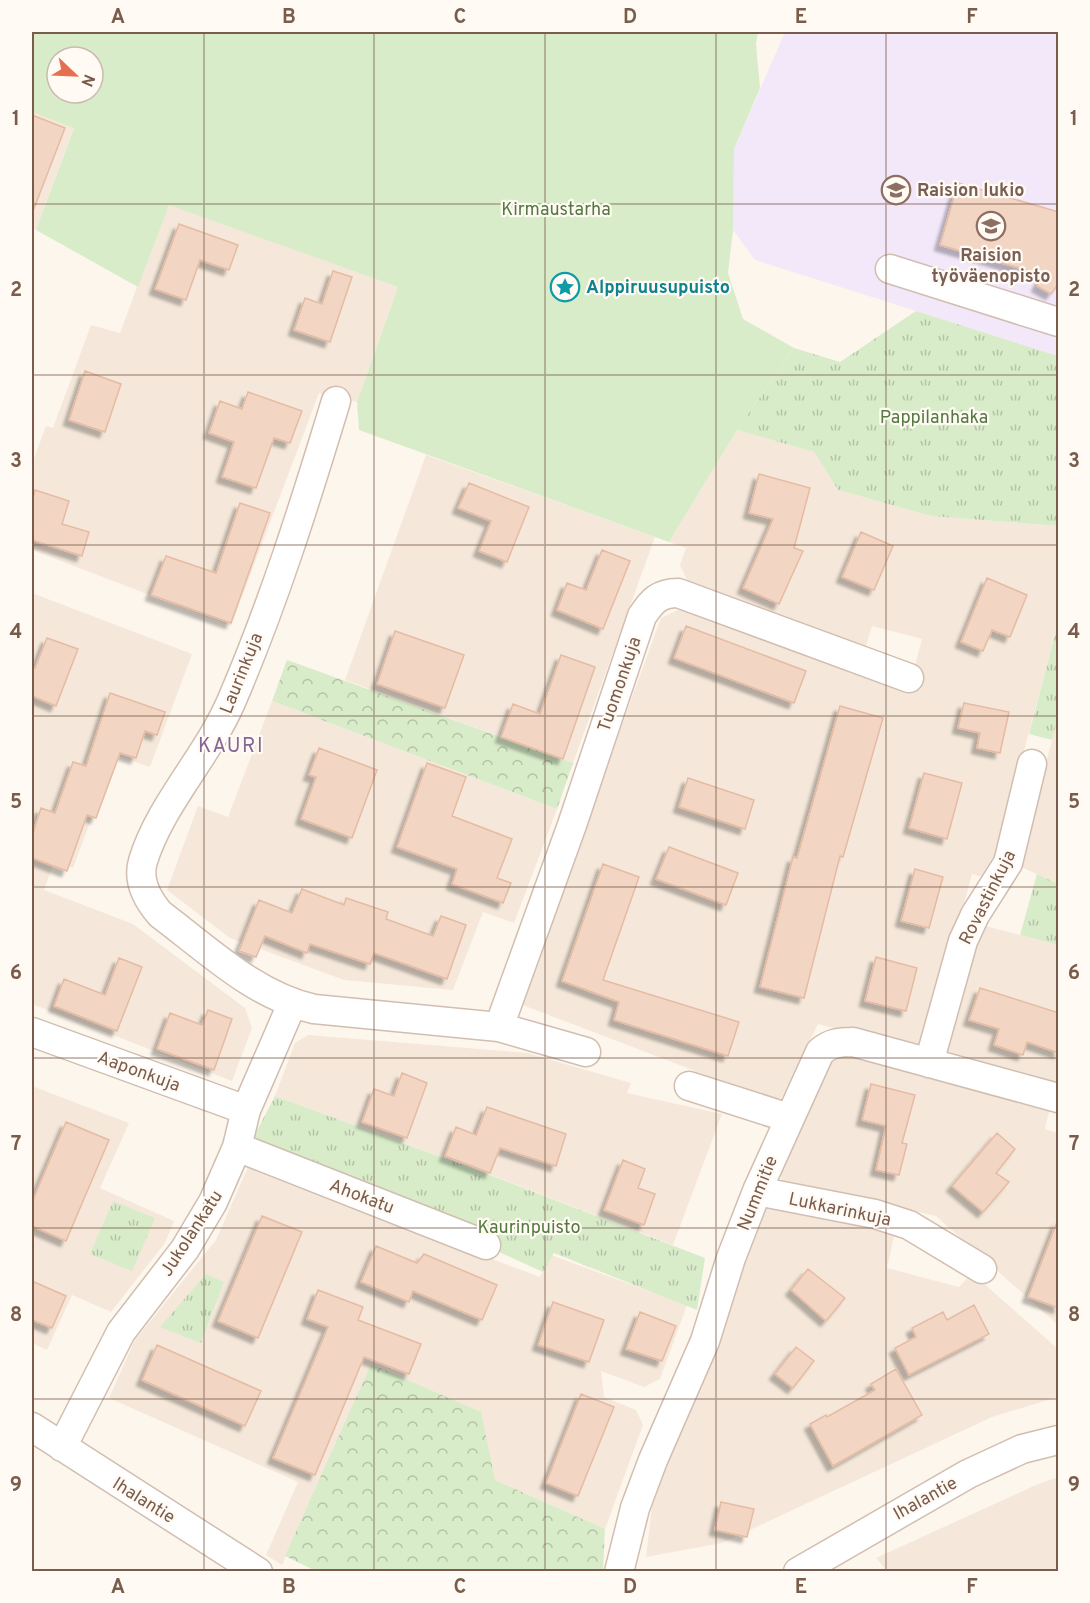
<svg xmlns="http://www.w3.org/2000/svg" width="1090" height="1603" viewBox="0 0 1090 1603" font-family="Overpass,sans-serif">
<defs>
<pattern id="forest-crowns" width="20" height="18" patternUnits="userSpaceOnUse" patternTransform="scale(1.5)"><rect width="20" height="18" fill="#d8ecc9"/><path d="M2 6a3 3 0 1 1 6 0M12 15a3 3 0 1 1 6 0" fill="none" stroke="#b4c2a5"/></pattern>
<pattern id="park-tufts" width="24" height="20" patternUnits="userSpaceOnUse" patternTransform="scale(1.5)"><rect width="24" height="20" fill="#d8ecc9"/><path d="M3 7l-1-3M5 7V3M7 7l1-3M15 17l-1-3M17 17v-4M19 17l1-3" fill="none" stroke="#b4c2a5"/></pattern>
<filter id="shadow"><feDropShadow dx="-5.5" dy="5.5" stdDeviation="1.5" flood-color="#0004"/></filter>
</defs>
<rect width="100%" height="100%" fill="#fdf6ec"/>
<path fill="#f5e8da" d="M 32,112 L 74,127 L 36,230 L 32,228 Z
M 168,204 L 398,287 L 357,402 L 319,393 L 231,626 L 32,550 L 32,464 L 46,426 L 53,428 L 91,325 L 120,333 Z
M 737,430 L 814,452 L 838,490 L 931,516 L 1058,526 L 1058,623 L 990,879 L 972,874 L 925,1052 L 818,1024 L 779,1103 L 520,1004 L 661,618 L 682,608 L 908,692 L 922,639 L 872,626 L 865,649 L 689,584 L 680,565 L 686,548 L 669,542 Z
M 426,455 L 655,537 L 573,763 L 345,680 Z
M 32,593 L 192,654 L 150,767 L 115,755 L 73,868 L 54,862 L 44,890 L 133,924 L 245,1008 L 252,1028 L 232,1081 L 32,1004 Z
M 272,701 L 557,809 L 514,923 L 483,912 L 453,990 L 344,980 L 230,938 L 167,890 L 198,806 L 228,817 Z
M 1058,717 L 1058,884 L 1019,866 Z
M 978,924 L 1058,945 L 1058,1087 L 942,1057 Z
M 308,1035 L 527,1053 L 631,1083 L 627,1093 L 722,1114 L 673,1245 L 483,1172 L 275,1096 L 295,1043 Z
M 837,1051 L 1050,1107 L 1045,1129 L 1058,1133 L 1058,1325 L 936,1216 L 784,1184 L 779,1173 Z
M 32,1086 L 129,1123 L 100,1188 L 174,1221 L 165,1243 L 111,1312 L 72,1295 L 47,1350 L 32,1343 Z
M 248,1167 L 540,1277 L 551,1255 L 687,1305 L 660,1379 L 644,1387 L 601,1371 L 604,1397 L 636,1410 L 643,1425 L 605,1529 L 495,1480 L 480,1412 L 371,1364 L 282,1565 L 266,1555 L 298,1482 L 109,1398 L 135,1340 L 216,1240 Z
M 763,1205 L 895,1232 L 887,1268 L 959,1287 L 972,1273 L 1058,1349 L 1058,1397 L 992,1417 L 722,1543 L 646,1557 L 652,1507 Z
M 1058,1477 L 1058,1571 L 887,1571 L 876,1558 L 1036,1485 Z"/>
<path fill="#f3e8fa" d="M 785,32 L 1058,32 L 1058,356 L 755,260 L 733,230 L 734,149 Z"/>
<path fill="url(#forest-crowns)" d="M 287,660 L 573,763 L 557,809 L 272,701 Z
M 371,1364 L 481,1412 L 495,1480 L 605,1529 L 603,1571 L 318,1572 L 285,1556 Z"/>
<path fill="url(#park-tufts)" d="M 916,311 L 1058,356 L 1058,526 L 931,516 L 838,490 L 814,452 L 737,430 L 794,348 L 840,362 Z
M 1058,623 L 1058,717 L 1052,740 L 1029,734 Z
M 1037,874 L 1058,884 L 1058,945 L 1020,935 Z
M 275,1096 L 482,1172 L 705,1258 L 697,1310 L 554,1253 L 543,1272 L 252,1140 Z
M 113,1201 L 155,1218 L 132,1271 L 90,1254 Z
M 206,1274 L 224,1282 L 201,1343 L 160,1327 Z"/>
<path fill="#d8ecc9" fill-rule="evenodd" d="M 32,32 L 758,32 L 756,44 L 760,88 L 734,149 L 733,230 L 728,273 L 743,319 L 794,348 L 737,430 L 669,542 L 359,430 L 357,402 L 398,287 L 169,205 L 138,287 L 36,230 L 74,128 L 32,112 ZM 57,57 L 93,57 L 93,93 L 57,93 Z"/>
<path fill="#f3d5c3" stroke="#e6bba3" stroke-width="1.5" filter="url(#shadow)" d="M 32,115 L 65,128 L 33,211 L 32,211 Z
M 958,183 L 1059,212 L 1059,283 L 1051,294 L 1037,286 L 1043,275 L 940,245 Z
M 179,224 L 238,245 L 229,270 L 200,260 L 186,300 L 155,289 Z
M 333,271 L 352,277 L 330,342 L 294,330 L 305,298 L 322,304 Z
M 85,371 L 121,384 L 105,432 L 69,420 Z
M 248,392 L 302,411 L 290,443 L 274,438 L 256,488 L 222,477 L 234,442 L 209,433 L 220,401 L 242,409 Z
M 759,474 L 810,488 L 794,548 L 803,551 L 779,604 L 743,588 L 773,519 L 749,513 Z
M 469,483 L 529,507 L 507,562 L 479,551 L 491,521 L 458,508 Z
M 35,490 L 69,501 L 62,524 L 89,532 L 82,556 L 32,540 L 32,501 Z
M 240,503 L 270,513 L 231,623 L 151,595 L 166,556 L 216,573 Z
M 861,532 L 893,546 L 874,590 L 842,577 Z
M 602,550 L 630,561 L 603,629 L 557,610 L 567,583 L 586,590 Z
M 987,578 L 1027,595 L 1010,637 L 992,630 L 983,651 L 961,642 Z
M 686,626 L 806,671 L 794,703 L 674,658 Z
M 395,631 L 464,655 L 445,708 L 377,684 Z
M 47,638 L 78,649 L 56,706 L 32,696 L 32,667 L 35,668 Z
M 561,655 L 595,667 L 563,759 L 501,737 L 513,704 L 540,714 Z
M 110,693 L 165,712 L 157,735 L 145,731 L 136,758 L 120,753 L 96,818 L 87,815 L 67,871 L 32,858 L 32,836 L 41,808 L 55,813 L 73,762 L 86,766 Z
M 964,703 L 1009,712 L 1000,753 L 977,748 L 980,733 L 958,728 Z
M 840,706 L 883,718 L 843,857 L 840,856 L 804,998 L 760,987 L 793,857 L 797,858 Z
M 319,748 L 377,770 L 352,838 L 301,819 L 316,777 L 309,775 Z
M 427,763 L 466,777 L 452,816 L 512,839 L 497,878 L 511,883 L 503,903 L 452,884 L 457,869 L 397,847 Z
M 924,773 L 962,783 L 947,839 L 909,828 Z
M 688,778 L 754,800 L 745,829 L 679,807 Z
M 669,847 L 738,873 L 726,905 L 656,879 Z
M 603,864 L 639,877 L 603,980 L 739,1022 L 728,1056 L 614,1020 L 619,1002 L 562,981 Z
M 915,869 L 943,877 L 929,928 L 901,921 Z
M 302,889 L 344,905 L 346,898 L 388,912 L 386,919 L 433,936 L 441,916 L 466,925 L 447,979 L 374,953 L 370,964 L 310,944 L 307,953 L 265,936 L 256,957 L 239,951 L 259,900 L 292,913 Z
M 876,957 L 917,968 L 906,1011 L 865,1001 Z
M 119,958 L 142,967 L 117,1031 L 54,1006 L 64,979 L 105,995 Z
M 980,988 L 1059,1013 L 1059,1053 L 1027,1042 L 1023,1055 L 994,1045 L 999,1029 L 969,1020 Z
M 208,1010 L 232,1019 L 214,1070 L 157,1049 L 170,1013 L 202,1025 Z
M 402,1073 L 427,1083 L 407,1138 L 362,1122 L 374,1089 L 394,1096 Z
M 871,1084 L 915,1095 L 902,1143 L 907,1144 L 899,1175 L 876,1170 L 886,1126 L 862,1120 Z
M 487,1107 L 566,1134 L 556,1166 L 500,1148 L 490,1173 L 445,1156 L 456,1127 L 476,1135 Z
M 66,1122 L 109,1140 L 66,1241 L 32,1226 L 32,1202 Z
M 997,1133 L 1015,1149 L 996,1173 L 1009,1182 L 983,1212 L 952,1186 Z
M 623,1160 L 645,1169 L 638,1188 L 655,1194 L 644,1225 L 604,1210 Z
M 262,1216 L 302,1232 L 258,1338 L 218,1321 Z
M 1057,1222 L 1059,1222 L 1059,1308 L 1028,1297 Z
M 376,1246 L 417,1263 L 424,1254 L 497,1285 L 482,1320 L 413,1291 L 409,1302 L 361,1282 Z
M 808,1269 L 845,1298 L 826,1321 L 791,1290 Z
M 32,1281 L 66,1296 L 52,1328 L 32,1320 Z
M 318,1290 L 363,1307 L 358,1320 L 421,1344 L 409,1374 L 364,1357 L 315,1475 L 273,1458 L 328,1327 L 307,1319 Z
M 553,1302 L 604,1320 L 589,1362 L 538,1345 Z
M 974,1305 L 989,1334 L 909,1375 L 895,1348 L 916,1337 L 912,1328 L 943,1312 L 947,1320 Z
M 640,1312 L 676,1326 L 662,1361 L 626,1349 Z
M 157,1345 L 261,1391 L 245,1426 L 142,1380 Z
M 796,1347 L 814,1361 L 793,1388 L 775,1374 Z
M 896,1369 L 922,1415 L 833,1466 L 810,1424 L 826,1415 L 827,1417 L 875,1390 L 871,1384 Z
M 581,1394 L 614,1407 L 578,1496 L 546,1483 Z
M 721,1502 L 754,1509 L 747,1537 L 715,1530 Z"/>
<g fill="none" stroke-linecap="round" stroke-linejoin="round">
<g stroke="#d1beb0" stroke-width="31">
<path id="minor" d="M 890,269 L 1058,322
M 336,401 C 305,503 273,605 231,702 C 207,757 160,805 143,861 C 137,881 148,900 160,914 C 208,950 255,996 314,1009 L 499,1027 L 586,1052
M 499,1027 L 572,825 L 642,616 C 652,601 659,593 678,593 L 909,678
M 32,1032 L 246,1110
M 929,1063 L 963,941 L 975,915 L 1008,863 L 1032,764
M 689,1086 L 789,1118
M 237,1147 L 486,1245
M 757,1191 L 875,1214 L 909,1225 L 982,1269
M 32,1427 L 258,1572
M 62,1447 L 121,1332 L 185,1249 L 213,1202 L 237,1147 L 246,1110 L 292,1004
M 619,1572 L 635,1508 L 653,1460 L 705,1341 L 731,1258 L 757,1191 L 820,1052 C 830,1043 839,1042 853,1042 L 1058,1098
M 798,1572 L 968,1474 L 1022,1449 L 1058,1440"/>
</g>
<use href="#minor" stroke="#fff" stroke-width="28"/>
</g>
<path fill="none" stroke="#7a5c4d" stroke-width="1.5" stroke-opacity="0.55" d="M 204,32 L 204,1572M 374,32 L 374,1572M 545,32 L 545,1572M 716,32 L 716,1572M 886,32 L 886,1572M 32,204 L 1058,204M 32,375 L 1058,375M 32,545 L 1058,545M 32,716 L 1058,716M 32,887 L 1058,887M 32,1058 L 1058,1058M 32,1228 L 1058,1228M 32,1399 L 1058,1399"/>
<defs>
<g id="school-ring" transform="scale(1.5)"><circle r="9.5" fill="#fffaf3" stroke="#8d6e63" stroke-width="1.5"/><path d="M0-5L7-2L0 1L-7-2ZM-4 1L0 2.5L4 1V4Q0 6-4 4Z" fill="#8d6e63"/></g>
<g id="sight-ring" transform="scale(1.5)"><circle r="9.5" fill="#fffaf3" stroke="#0f9aa8" stroke-width="1.5"/><path d="M0-6L1.8-2.2L6-1.7L2.9 1.2L3.7 5.4L0 3.3L-3.7 5.4L-2.9 1.2L-6-1.7L-1.8-2.2Z" fill="#0f9aa8"/></g>
</defs>
<g fill-rule="evenodd">
<use href="#school-ring" x="896" y="190"/>
<use href="#school-ring" x="991" y="226"/>
<use href="#sight-ring" x="565" y="287"/>
</g>
<g text-anchor="middle" stroke-width="4.5" stroke-linejoin="round" paint-order="stroke">
<g font-size="18" font-weight="bold" fill="#785e54" stroke="#fffaf3" text-anchor="start">
<text x="917" y="196">Raision lukio</text>
<text x="991" y="261" text-anchor="middle">Raision<tspan x="991" dy="21">työväenopisto</tspan></text>
</g>
<g font-size="18" fill="#537a41" stroke="#fffaf3">
<text x="556" y="215">Kirmaustarha</text>
<text x="934" y="423">Pappilanhaka</text>
<text x="529" y="1233">Kaurinpuisto</text>
</g>
<g font-size="18" font-weight="bold" fill="#0d838f" stroke="#fffaf3" text-anchor="start">
<text x="586" y="293">Alppiruusupuisto</text>
</g>
<g font-size="18" fill="#7a5c4d" stroke="#fffaf3">
<text transform="translate(241 673) rotate(-68)" y="6">Laurinkuja</text>
<text transform="translate(619 684) rotate(-71)" y="6">Tuomonkuja</text>
<text transform="translate(987 897) rotate(-63)" y="6">Rovastinkuja</text>
<text transform="translate(139 1071) rotate(20)" y="6">Aaponkuja</text>
<text transform="translate(757 1193) rotate(-68)" y="6">Nummitie</text>
<text transform="translate(362 1196) rotate(21)" y="6">Ahokatu</text>
<text transform="translate(840 1209) rotate(12)" y="6">Lukkarinkuja</text>
<text transform="translate(191 1233) rotate(-57)" y="6">Jukolankatu</text>
<text transform="translate(925 1498) rotate(-29)" y="6">Ihalantie</text>
<text transform="translate(144 1500) rotate(32)" y="6">Ihalantie</text>
</g>
<g font-size="20" letter-spacing="1.5" fill="#846695" stroke="#fffaf3">
<text x="231" y="752">KAURI</text>
</g>
</g>
<rect width="1090" height="1603" fill="none" stroke="#fffaf3" stroke-width="66"/>
<g transform="translate(75 75) rotate(113)"><circle r="28" fill="#fffaf3" stroke="#cabbb1" stroke-width="1.5"/>
<path d="M0-4.5L10 22L0 15L-10 22Z" fill="#e76f51"/>
<text y="-9" font-size="16" font-weight="bold" text-anchor="middle" fill="#7a5c4d">N</text>
</g>
<rect x="33" y="33" width="1024" height="1537" fill="none" stroke="#7a5c4d" stroke-width="2"/>
<g font-size="20" text-anchor="middle" font-weight="bold" fill="#7a5c4d">
<text x="118" y="23">A</text>
<text x="289" y="23">B</text>
<text x="460" y="23">C</text>
<text x="630" y="23">D</text>
<text x="801" y="23">E</text>
<text x="972" y="23">F</text>
<text x="16" y="125">1</text>
<text x="1074" y="125">1</text>
<text x="16" y="296">2</text>
<text x="1074" y="296">2</text>
<text x="16" y="467">3</text>
<text x="1074" y="467">3</text>
<text x="16" y="638">4</text>
<text x="1074" y="638">4</text>
<text x="16" y="808">5</text>
<text x="1074" y="808">5</text>
<text x="16" y="979">6</text>
<text x="1074" y="979">6</text>
<text x="16" y="1150">7</text>
<text x="1074" y="1150">7</text>
<text x="16" y="1321">8</text>
<text x="1074" y="1321">8</text>
<text x="16" y="1491">9</text>
<text x="1074" y="1491">9</text>
<text x="118" y="1593">A</text>
<text x="289" y="1593">B</text>
<text x="460" y="1593">C</text>
<text x="630" y="1593">D</text>
<text x="801" y="1593">E</text>
<text x="972" y="1593">F</text>
</g>
</svg>
